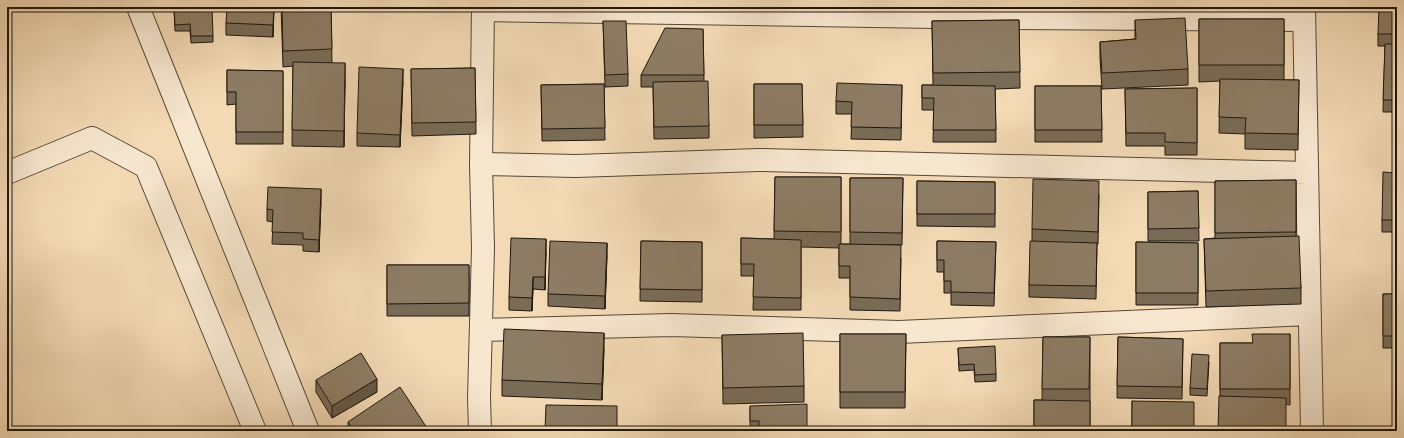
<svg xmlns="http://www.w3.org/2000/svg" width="1404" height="438" viewBox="0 0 1404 438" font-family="Cardo,serif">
<rect width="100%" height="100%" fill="#f3dab5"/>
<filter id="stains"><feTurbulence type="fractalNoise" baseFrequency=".005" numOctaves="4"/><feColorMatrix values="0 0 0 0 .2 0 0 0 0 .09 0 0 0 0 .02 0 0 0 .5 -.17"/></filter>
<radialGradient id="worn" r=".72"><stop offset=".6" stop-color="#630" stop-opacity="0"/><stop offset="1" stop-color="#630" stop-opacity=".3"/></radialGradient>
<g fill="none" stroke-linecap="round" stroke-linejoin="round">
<g stroke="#544837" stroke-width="24">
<path id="minor" d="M 138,7 L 308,431
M 1304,7 L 1312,431
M 483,10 L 1001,18 L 1304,20
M 481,164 L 576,166 L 759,160 L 1307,173
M 7,173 L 92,138 L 146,167 L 255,431
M 481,330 L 671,325 L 899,332 L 1310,314
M 480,431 L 479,398 L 483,248 L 481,164 L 483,7"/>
</g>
<use href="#minor" stroke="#f7e7cf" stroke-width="22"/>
</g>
<path fill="#796b56" stroke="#1f170d" d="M 274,7 L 273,37 L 226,35 L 226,23 Z
M 281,7 L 331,7 L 332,63 L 345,80 L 344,147 L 292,146 L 293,66 L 283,67 Z
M 1397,7 L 1397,112 L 1383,112 L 1385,46 L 1378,46 L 1378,34 Z
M 174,9 L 213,36 L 213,42 L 191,43 L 190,31 L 175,31 Z
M 1199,19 L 1284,19 L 1284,80 L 1299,80 L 1298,150 L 1245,149 L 1245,134 L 1219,133 L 1220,81 L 1199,82 Z
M 1019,20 L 1020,88 L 995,89 L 996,142 L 933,142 L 934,110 L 922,110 L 922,85 L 933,85 L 932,21 Z
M 1135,20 L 1188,69 L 1188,85 L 1102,89 L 1100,58 L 1100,42 L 1135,39 Z
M 603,21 L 628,74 L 628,86 L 605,87 Z
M 703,29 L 704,81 L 709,126 L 709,138 L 654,139 L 653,87 L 641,87 L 641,75 Z
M 475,68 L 476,134 L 412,136 L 411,69 Z
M 227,70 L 283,71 L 283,144 L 236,144 L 236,104 L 227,105 Z
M 403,81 L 400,147 L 357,146 L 357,133 Z
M 604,84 L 605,140 L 542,141 L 541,85 Z
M 754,84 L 802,84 L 803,137 L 754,138 Z
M 902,85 L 901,140 L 851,139 L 852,114 L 836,114 L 836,101 Z
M 1035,86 L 1101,86 L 1102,142 L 1035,142 Z
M 1197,88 L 1197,155 L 1165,155 L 1165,146 L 1126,146 L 1125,89 Z
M 1397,173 L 1397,232 L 1382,232 L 1382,220 Z
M 775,177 L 841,177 L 841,244 L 850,244 L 850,178 L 903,178 L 902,245 L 872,245 L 901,258 L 900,311 L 850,310 L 850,278 L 839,278 L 839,248 L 801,247 L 801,310 L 753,310 L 754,276 L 741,276 L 741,238 L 774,239 Z
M 1296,180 L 1296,236 L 1301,288 L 1301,304 L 1206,307 L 1204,239 L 1215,238 L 1215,181 Z
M 917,181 L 995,182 L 995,227 L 917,226 Z
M 1198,191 L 1199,241 L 1148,241 L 1148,192 Z
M 1099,194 L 1098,244 L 1097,244 L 1096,299 L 1029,297 L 1029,285 L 1032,241 L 1032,229 Z
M 321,201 L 319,252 L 303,251 L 303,245 L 272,244 L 273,222 L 267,221 L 267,209 Z
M 641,241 L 702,242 L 702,302 L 640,301 Z
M 937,241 L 996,242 L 994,306 L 951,305 L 951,293 L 944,293 L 944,272 L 937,272 Z
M 1136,242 L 1198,243 L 1198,305 L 1136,305 Z
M 546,252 L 545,290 L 533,289 L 532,311 L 509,310 L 509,297 Z
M 607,255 L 605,309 L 548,306 L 548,294 Z
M 387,265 L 469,265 L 469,316 L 387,316 Z
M 1383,294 L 1397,294 L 1397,348 L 1383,348 Z
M 840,334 L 906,334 L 905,408 L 840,408 Z
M 1290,334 L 1290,405 L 1220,396 L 1220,343 L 1252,343 Z
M 722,335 L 804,386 L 804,402 L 723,404 Z
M 1043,337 L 1090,337 L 1090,431 L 1034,431 L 1034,400 L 1042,400 Z
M 1118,337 L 1183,339 L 1182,399 L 1117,398 Z
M 958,348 L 996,374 L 996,381 L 975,382 L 974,370 L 959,371 Z
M 604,349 L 602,400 L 502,396 L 502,380 Z
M 1209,362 L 1207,396 L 1190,395 L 1190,388 Z
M 316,380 L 377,392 L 332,418 L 316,392 Z
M 1132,401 L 1194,431 L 1132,431 Z
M 750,406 L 807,431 L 750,431 Z
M 348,422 L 429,431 L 348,431 Z"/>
<path fill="#635746" stroke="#1f170d" d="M 274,7 L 273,37 L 273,25 Z
M 345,63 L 345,80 L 344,147 L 344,131 Z
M 403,69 L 403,81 L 400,147 L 400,135 Z
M 321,189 L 321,201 L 319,252 L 319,240 Z
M 546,239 L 546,252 L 545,290 L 545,277 Z
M 607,243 L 607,255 L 605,309 L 605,296 Z
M 533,277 L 533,289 L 532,311 L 532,298 Z
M 604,333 L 604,349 L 602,400 L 602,384 Z
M 377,379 L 377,392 L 332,418 L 332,406 Z"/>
<path fill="#8d7c64" stroke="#1f170d" d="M 212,7 L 213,36 L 191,36 L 190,24 L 175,25 L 174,9 Z
M 227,7 L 274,7 L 273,25 L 226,23 Z
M 282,7 L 331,7 L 332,49 L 283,51 Z
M 1379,7 L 1397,7 L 1397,34 L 1378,34 Z
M 1185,18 L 1188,69 L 1102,73 L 1100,42 L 1136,39 L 1135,20 Z
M 1199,19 L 1284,19 L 1284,65 L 1199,65 Z
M 1019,20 L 1020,72 L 933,73 L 932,21 Z
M 603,21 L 626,21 L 628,74 L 605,75 Z
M 665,28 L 703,29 L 704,75 L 641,75 Z
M 1385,44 L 1397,44 L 1397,100 L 1383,100 Z
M 293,62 L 345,63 L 344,131 L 292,130 Z
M 359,67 L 403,69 L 400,135 L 357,133 Z
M 475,68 L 476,122 L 412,123 L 411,69 Z
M 227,70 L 283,71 L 283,132 L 236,132 L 236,92 L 227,92 Z
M 1220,79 L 1299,80 L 1298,134 L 1245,133 L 1246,118 L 1219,117 Z
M 708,81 L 709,126 L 654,127 L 653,82 Z
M 837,83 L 902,85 L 901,128 L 851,127 L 852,102 L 836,101 Z
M 604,84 L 605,128 L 542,129 L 541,85 Z
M 754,84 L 802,84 L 803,125 L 754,125 Z
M 922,85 L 995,86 L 996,130 L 933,130 L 934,98 L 922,98 Z
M 1035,86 L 1101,86 L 1102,130 L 1035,130 Z
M 1197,88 L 1197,143 L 1165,142 L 1165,133 L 1126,133 L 1125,89 Z
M 1383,172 L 1397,173 L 1397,220 L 1382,220 Z
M 775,177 L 841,177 L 841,232 L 774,231 Z
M 850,178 L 903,178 L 902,233 L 850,232 Z
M 1033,179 L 1099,181 L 1098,232 L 1032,229 Z
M 1296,180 L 1296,232 L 1215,233 L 1215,181 Z
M 917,181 L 995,182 L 995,214 L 917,214 Z
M 268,187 L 321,189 L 319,240 L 303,239 L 303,233 L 272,232 L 273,210 L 267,209 Z
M 1198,191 L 1199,228 L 1148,229 L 1148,192 Z
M 1299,236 L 1301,288 L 1206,291 L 1204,239 Z
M 511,238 L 546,239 L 545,277 L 533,277 L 532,298 L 509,297 Z
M 741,238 L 801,240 L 801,298 L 753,297 L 754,264 L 741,264 Z
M 550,241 L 607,243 L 605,296 L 548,294 Z
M 641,241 L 702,242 L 702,290 L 640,289 Z
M 937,241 L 996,242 L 994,293 L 951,292 L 951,281 L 944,281 L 944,260 L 937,260 Z
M 1030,241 L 1097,243 L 1096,286 L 1029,285 Z
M 1136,242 L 1198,243 L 1198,293 L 1136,293 Z
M 839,244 L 901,245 L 900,299 L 850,297 L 850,266 L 839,266 Z
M 387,265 L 469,265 L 469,303 L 387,304 Z
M 1383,294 L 1397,294 L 1397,336 L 1383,336 Z
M 504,329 L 604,333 L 602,384 L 502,380 Z
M 803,333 L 804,386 L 723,388 L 722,335 Z
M 840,334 L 906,334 L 905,392 L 840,392 Z
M 1252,334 L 1290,334 L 1290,389 L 1220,389 L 1220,343 L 1253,343 Z
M 1043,337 L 1090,337 L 1089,389 L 1042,389 Z
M 1118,337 L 1183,339 L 1182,387 L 1117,386 Z
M 995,346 L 996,374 L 975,375 L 974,364 L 959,365 L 958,348 Z
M 361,353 L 377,379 L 332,406 L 316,380 Z
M 1192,354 L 1209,355 L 1207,389 L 1190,388 Z
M 400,387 L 429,431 L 355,431 L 348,422 Z
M 1219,396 L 1286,398 L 1286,431 L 1218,431 Z
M 1034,400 L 1090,401 L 1090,431 L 1046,431 L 1046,427 L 1034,427 Z
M 1132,401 L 1194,402 L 1194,431 L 1158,431 L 1158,429 L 1132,429 Z
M 807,404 L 807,431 L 759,431 L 759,421 L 750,421 L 750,406 Z
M 546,405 L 617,406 L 617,431 L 545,431 Z"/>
<rect width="1404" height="438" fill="none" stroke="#f3dab5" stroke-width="24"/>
<rect x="8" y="8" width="1388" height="422" fill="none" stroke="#1f170d" stroke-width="2"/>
<rect x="12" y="12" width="1380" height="414" fill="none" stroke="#1f170d"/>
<rect width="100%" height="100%" filter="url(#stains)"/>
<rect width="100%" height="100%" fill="url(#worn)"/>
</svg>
